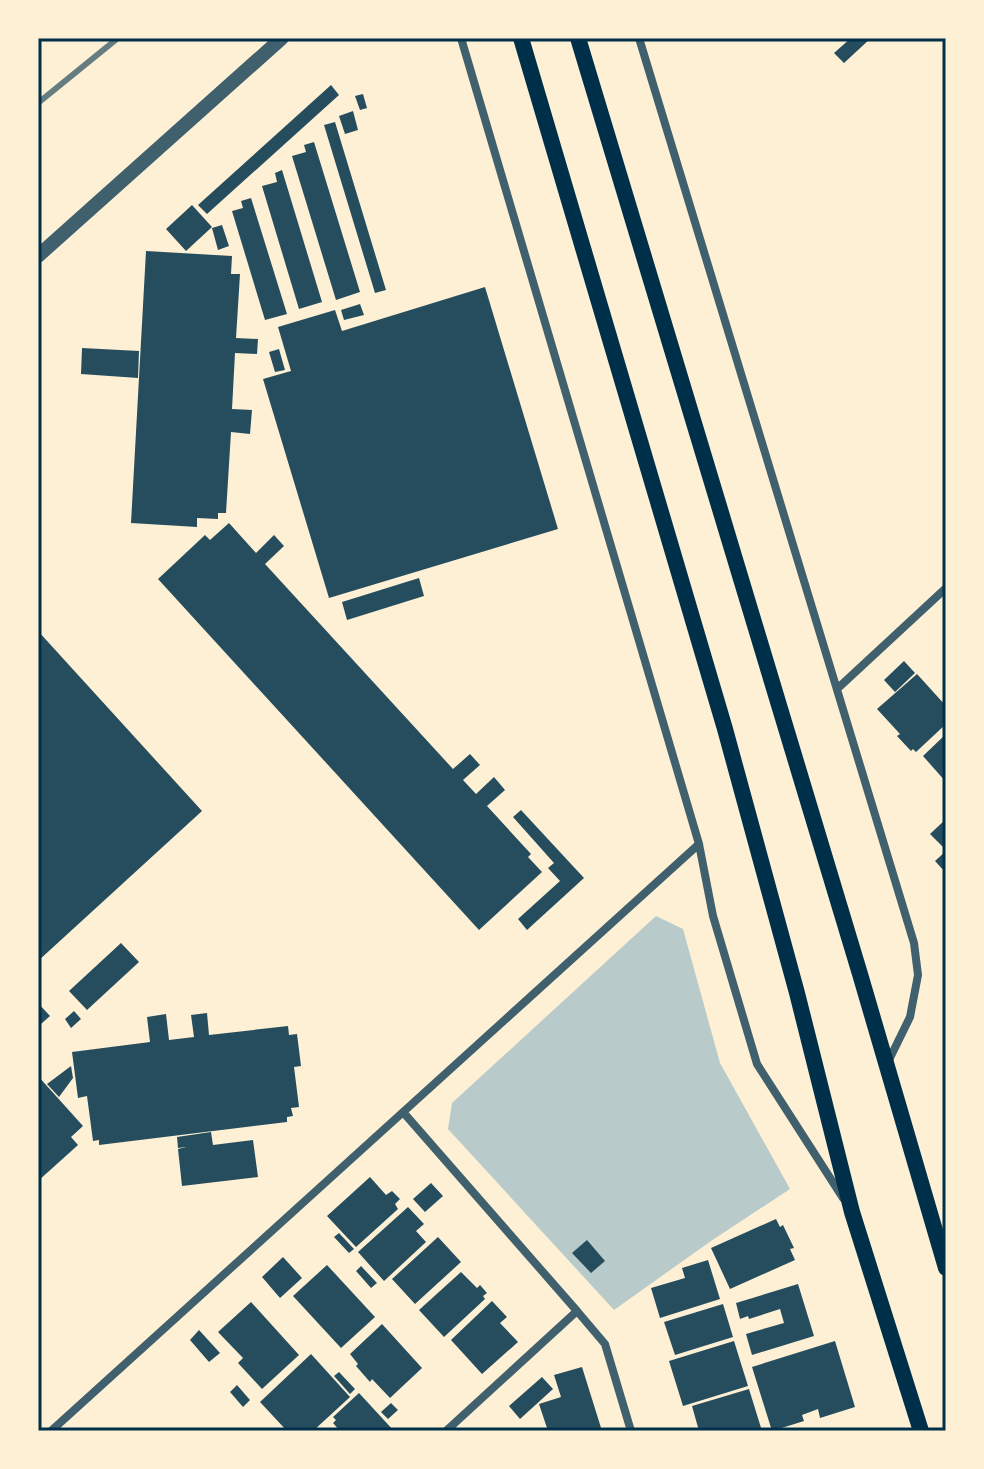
<svg xmlns="http://www.w3.org/2000/svg" width="984" height="1469" viewBox="0 0 984 1469" font-family="'IBM Plex Sans',sans-serif">
<rect width="100%" height="100%" fill="#fdf0d5"/>
<path fill="#b9caca" d="M 656,916 L 683,929 L 720,1063 L 790,1189 L 711,1241 L 614,1310 L 448,1129 L 452,1103 Z"/>
<path fill="#264d5e" d="M 851,38 L 871,38 L 844,63 L 834,53 Z
M 331,85 L 339,95 L 207,214 L 198,205 Z
M 363,94 L 367,108 L 360,110 L 355,96 Z
M 353,111 L 358,130 L 345,134 L 339,116 Z
M 335,122 L 386,290 L 375,293 L 324,125 Z
M 314,142 L 360,292 L 336,300 L 292,156 L 306,152 L 304,145 Z
M 282,170 L 322,302 L 299,309 L 262,186 L 277,182 L 275,173 Z
M 251,198 L 287,314 L 265,320 L 232,211 L 243,208 L 241,201 Z
M 192,205 L 212,227 L 186,251 L 166,229 Z
M 222,225 L 229,246 L 218,250 L 212,228 Z
M 146,251 L 232,256 L 231,274 L 240,274 L 236,338 L 258,339 L 257,354 L 235,353 L 232,409 L 252,410 L 250,434 L 231,432 L 226,513 L 218,513 L 218,519 L 197,518 L 197,527 L 131,523 Z
M 485,287 L 558,529 L 329,598 L 263,379 L 291,371 L 278,327 L 335,310 L 342,331 Z
M 360,304 L 364,315 L 344,320 L 341,310 Z
M 82,348 L 139,351 L 138,378 L 81,374 Z
M 279,349 L 285,370 L 275,372 L 269,352 Z
M 229,523 L 256,553 L 274,535 L 284,546 L 265,564 L 453,769 L 470,754 L 480,765 L 463,780 L 476,794 L 494,777 L 505,790 L 487,806 L 531,854 L 528,857 L 542,872 L 479,930 L 158,579 L 205,535 L 210,540 Z
M 419,578 L 424,596 L 347,620 L 342,602 Z
M 38,631 L 202,811 L 38,961 Z
M 904,661 L 915,673 L 895,692 L 884,680 Z
M 917,674 L 946,706 L 946,724 L 916,752 L 913,749 L 911,751 L 897,736 L 900,734 L 877,709 Z
M 946,734 L 946,782 L 923,756 Z
M 521,810 L 584,878 L 527,930 L 518,919 L 560,881 L 548,868 L 554,863 L 513,817 Z
M 946,819 L 946,850 L 930,834 Z
M 946,851 L 946,873 L 935,861 Z
M 121,943 L 139,962 L 87,1010 L 69,991 Z
M 38,1003 L 50,1016 L 41,1024 L 38,1022 Z
M 74,1011 L 81,1019 L 71,1028 L 65,1019 Z
M 207,1013 L 209,1035 L 288,1026 L 289,1035 L 297,1034 L 301,1066 L 294,1067 L 299,1107 L 291,1108 L 293,1116 L 287,1117 L 287,1122 L 99,1145 L 99,1140 L 93,1141 L 87,1096 L 78,1098 L 72,1052 L 150,1042 L 147,1017 L 166,1014 L 169,1040 L 194,1037 L 191,1015 Z
M 71,1066 L 73,1078 L 59,1097 L 47,1084 Z
M 38,1076 L 83,1126 L 71,1137 L 78,1145 L 38,1181 Z
M 211,1132 L 213,1145 L 253,1140 L 258,1177 L 182,1186 L 178,1149 L 186,1147 L 178,1148 L 177,1137 Z
M 370,1177 L 386,1195 L 392,1191 L 400,1199 L 395,1204 L 398,1209 L 356,1247 L 327,1216 Z
M 431,1183 L 443,1196 L 425,1212 L 413,1199 Z
M 408,1207 L 424,1224 L 416,1231 L 426,1242 L 384,1281 L 358,1252 Z
M 776,1219 L 780,1227 L 783,1225 L 794,1248 L 790,1249 L 795,1260 L 730,1289 L 711,1248 Z
M 339,1233 L 354,1249 L 349,1253 L 334,1237 Z
M 438,1237 L 461,1262 L 415,1304 L 392,1279 Z
M 587,1240 L 605,1261 L 591,1273 L 572,1253 Z
M 283,1257 L 302,1278 L 280,1298 L 262,1277 Z
M 708,1260 L 720,1299 L 660,1318 L 651,1288 L 685,1278 L 682,1268 Z
M 327,1265 L 375,1317 L 341,1348 L 293,1296 Z
M 361,1266 L 377,1283 L 371,1288 L 356,1271 Z
M 461,1272 L 477,1288 L 480,1285 L 487,1293 L 483,1296 L 485,1299 L 444,1337 L 419,1310 Z
M 798,1284 L 814,1336 L 752,1355 L 746,1334 L 784,1323 L 780,1309 L 749,1319 L 748,1316 L 740,1319 L 736,1303 Z
M 492,1301 L 507,1317 L 500,1323 L 518,1342 L 482,1374 L 451,1340 Z
M 251,1302 L 299,1355 L 262,1389 L 238,1363 L 243,1358 L 218,1332 Z
M 723,1304 L 733,1337 L 675,1355 L 664,1322 Z
M 382,1324 L 422,1368 L 390,1398 L 372,1379 L 370,1382 L 356,1366 L 358,1364 L 350,1354 Z
M 199,1330 L 220,1353 L 209,1362 L 190,1340 Z
M 734,1341 L 748,1386 L 683,1406 L 669,1361 Z
M 835,1341 L 855,1407 L 820,1418 L 818,1409 L 802,1415 L 804,1421 L 772,1431 L 752,1367 Z
M 311,1354 L 350,1397 L 313,1431 L 287,1431 L 260,1402 Z
M 582,1367 L 602,1431 L 548,1431 L 539,1404 L 561,1397 L 554,1375 Z
M 339,1372 L 355,1389 L 350,1394 L 334,1376 Z
M 542,1377 L 553,1389 L 520,1419 L 509,1406 Z
M 237,1385 L 250,1400 L 243,1407 L 230,1392 Z
M 749,1389 L 762,1431 L 699,1431 L 692,1406 Z
M 359,1393 L 394,1431 L 340,1431 L 333,1423 L 336,1420 L 333,1417 Z
M 391,1403 L 398,1410 L 388,1419 L 381,1412 Z"/>
<g fill="none" stroke-linecap="round" stroke-linejoin="round">
<path stroke="#3f606c" stroke-width="8" d="M 461,38 L 699,844 L 713,916 L 757,1064 L 843,1198
M 639,38 L 914,943 L 918,975 L 910,1017 L 888,1062
M 837,689 L 946,588
M 403,1112 L 577,1311 L 446,1431
M 577,1311 L 605,1344 L 631,1431
M 51,1431 L 699,844"/>
<path stroke="#3f606c" stroke-width="14" d="M 38,256 L 282,38"/>
<path stroke="#003049" stroke-width="16" d="M 521,38 L 725,729 L 797,993 L 852,1212 L 921,1431
M 578,38 L 860,974 L 946,1268"/>
<path stroke="#657d81" stroke-width="6" d="M 38,103 L 118,38"/>
</g>
<rect width="984" height="1469" fill="none" stroke="#fdf0d5" stroke-width="80"/>
<rect x="40" y="40" width="904" height="1389" fill="none" stroke="#003049" stroke-width="3"/>
</svg>
